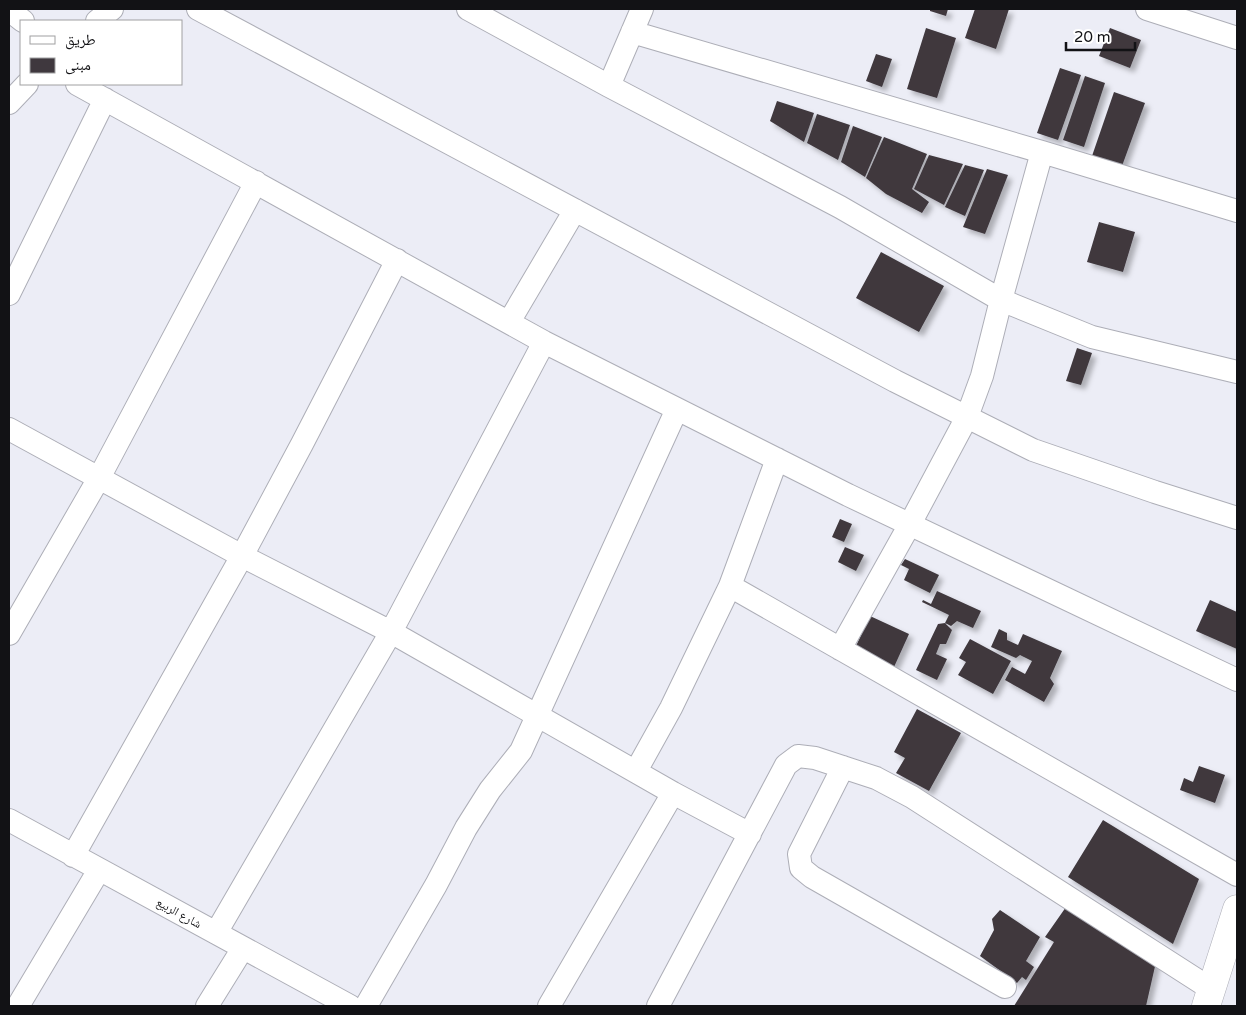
<svg xmlns="http://www.w3.org/2000/svg" width="1246" height="1015" viewBox="0 0 1246 1015" font-family="'Varela Round','Noto Naskh Arabic',sans-serif">
<defs>
<filter id="shadow"><feDropShadow dx="4.5" dy="4.5" stdDeviation="2.5" flood-color="#0004"/></filter>
</defs>
<rect width="100%" height="100%" fill="#ecedf6"/>
<path fill="#3f383e" filter="url(#shadow)" d="M 930,9 L 948,9 L 946,16 L 930,11 Z
M 975,9 L 1009,9 L 996,49 L 965,38 Z
M 926,28 L 956,38 L 937,98 L 907,89 Z
M 1110,28 L 1141,40 L 1130,68 L 1099,56 Z
M 876,54 L 892,59 L 882,87 L 866,81 Z
M 1060,68 L 1081,75 L 1058,140 L 1037,133 Z
M 1085,76 L 1105,83 L 1084,147 L 1063,140 Z
M 1114,92 L 1145,103 L 1122,166 L 1092,156 Z
M 777,101 L 814,113 L 804,142 L 770,121 Z
M 817,114 L 850,125 L 838,160 L 807,143 Z
M 853,126 L 882,137 L 865,177 L 841,162 Z
M 884,137 L 927,154 L 912,189 L 929,202 L 922,213 L 886,194 L 866,178 Z
M 929,155 L 963,164 L 944,205 L 914,189 Z
M 965,165 L 984,170 L 965,216 L 945,207 Z
M 987,169 L 1008,175 L 985,234 L 963,227 Z
M 1099,222 L 1135,232 L 1123,272 L 1087,262 Z
M 881,252 L 944,286 L 919,332 L 856,298 Z
M 1077,348 L 1092,353 L 1081,385 L 1066,381 Z
M 840,519 L 852,524 L 844,542 L 832,537 Z
M 845,547 L 864,555 L 856,571 L 838,562 Z
M 905,559 L 939,575 L 930,593 L 904,580 L 909,569 L 901,565 Z
M 937,591 L 981,611 L 973,628 L 957,621 L 951,626 L 945,623 L 949,615 L 922,602 L 923,600 L 931,604 Z
M 1210,600 L 1237,612 L 1237,649 L 1196,631 Z
M 870,616 L 909,634 L 894,667 L 855,648 Z
M 945,623 L 952,630 L 946,644 L 940,644 L 936,654 L 947,659 L 937,680 L 916,670 L 938,624 Z
M 999,629 L 1007,633 L 1007,640 L 1018,645 L 1023,634 L 1062,651 L 1050,678 L 1054,684 L 1044,702 L 1005,680 L 1012,667 L 1025,674 L 1032,661 L 1020,655 L 1016,658 L 991,647 Z
M 970,639 L 1011,661 L 993,694 L 958,675 L 966,662 L 959,658 Z
M 917,709 L 961,733 L 929,791 L 896,773 L 905,758 L 894,752 Z
M 1199,766 L 1225,775 L 1215,803 L 1180,790 L 1184,778 L 1193,782 Z
M 1103,820 L 1199,879 L 1173,944 L 1068,877 Z
M 1066,907 L 1156,962 L 1146,1006 L 1014,1006 L 1054,942 L 1045,937 Z
M 1000,910 L 1040,937 L 1026,961 L 1034,967 L 1026,980 L 1022,977 L 1017,983 L 980,956 L 994,930 L 992,919 Z"/>
<g fill="none" stroke-linecap="round" stroke-linejoin="round">
<g stroke="#adaeb7" stroke-width="24">
<path id="minor" d="M 198,9 L 895,381 L 1033,450 L 1155,492 L 1237,518
M 468,9 L 609,86 L 840,207 L 1001,300 L 1092,337 L 1237,372
M 1147,9 L 1237,38
M 9,10 L 23,21
M 97,21 L 112,9
M 632,32 L 1042,152 L 1237,211
M 77,84 L 544,342 L 848,495 L 1237,680
M 609,86 L 642,9
M 9,103 L 27,84
M 9,294 L 105,99
M 509,322 L 575,210
M 9,429 L 242,556 L 391,632 L 673,793 L 750,834
M 730,586 L 1237,875
M 9,634 L 99,478 L 256,182
M 840,649 L 910,524 L 967,417 L 982,376 L 1001,300 L 1042,152
M 843,767 L 799,854 L 801,868 L 812,877 L 1005,987
M 636,771 L 671,708 L 730,586 L 777,459
M 9,820 L 350,1006
M 73,856 L 242,556 L 302,444 L 397,260
M 216,933 L 391,632 L 544,342
M 18,1006 L 99,870
M 207,1006 L 243,948
M 366,1006 L 436,885 L 466,828 L 490,790 L 521,751 L 677,409
M 549,1006 L 673,793
M 658,1006 L 786,765 L 798,756 L 815,758 L 876,778 L 912,797 L 1211,989"/>
</g>
<g stroke="#adaeb7" stroke-width="29">
<path id="primary" d="M 1206,1006 L 1237,909"/>
</g>
<use href="#minor" stroke="#fff" stroke-width="22"/>
<use href="#primary" stroke="#fff" stroke-width="28"/>
</g>
<g text-anchor="middle" stroke-width="5" stroke-linejoin="round" paint-order="stroke">
<g font-size="12" fill="#121215" stroke="#fff">
<text transform="translate(179 913) rotate(29)" y="4">شارع الربيع</text>
</g>
</g>
<rect width="1246" height="1015" fill="none" stroke="#121215" stroke-width="20"/>
<rect x="20" y="20" width="162" height="65" fill="#ffffff" stroke="#a0a0a1"/>
<rect x="30" y="36" width="25" height="8" fill="#ffffff" stroke="#a0a0a1"/>
<text x="65" y="45" font-size="15" fill="#121215">طريق</text>
<rect x="30" y="58" width="25" height="15" fill="#3f383e" stroke="#a0a0a1"/>
<text x="65" y="70" font-size="15" fill="#121215">مبنى</text>
<path d="M1066 42v8h69v-8" fill="none" stroke="#121215" stroke-width="2.5"/>
<text x="1074" y="42" font-size="15" fill="#121215" stroke="#ffffff" stroke-width="4" paint-order="stroke">20 m</text>
</svg>
